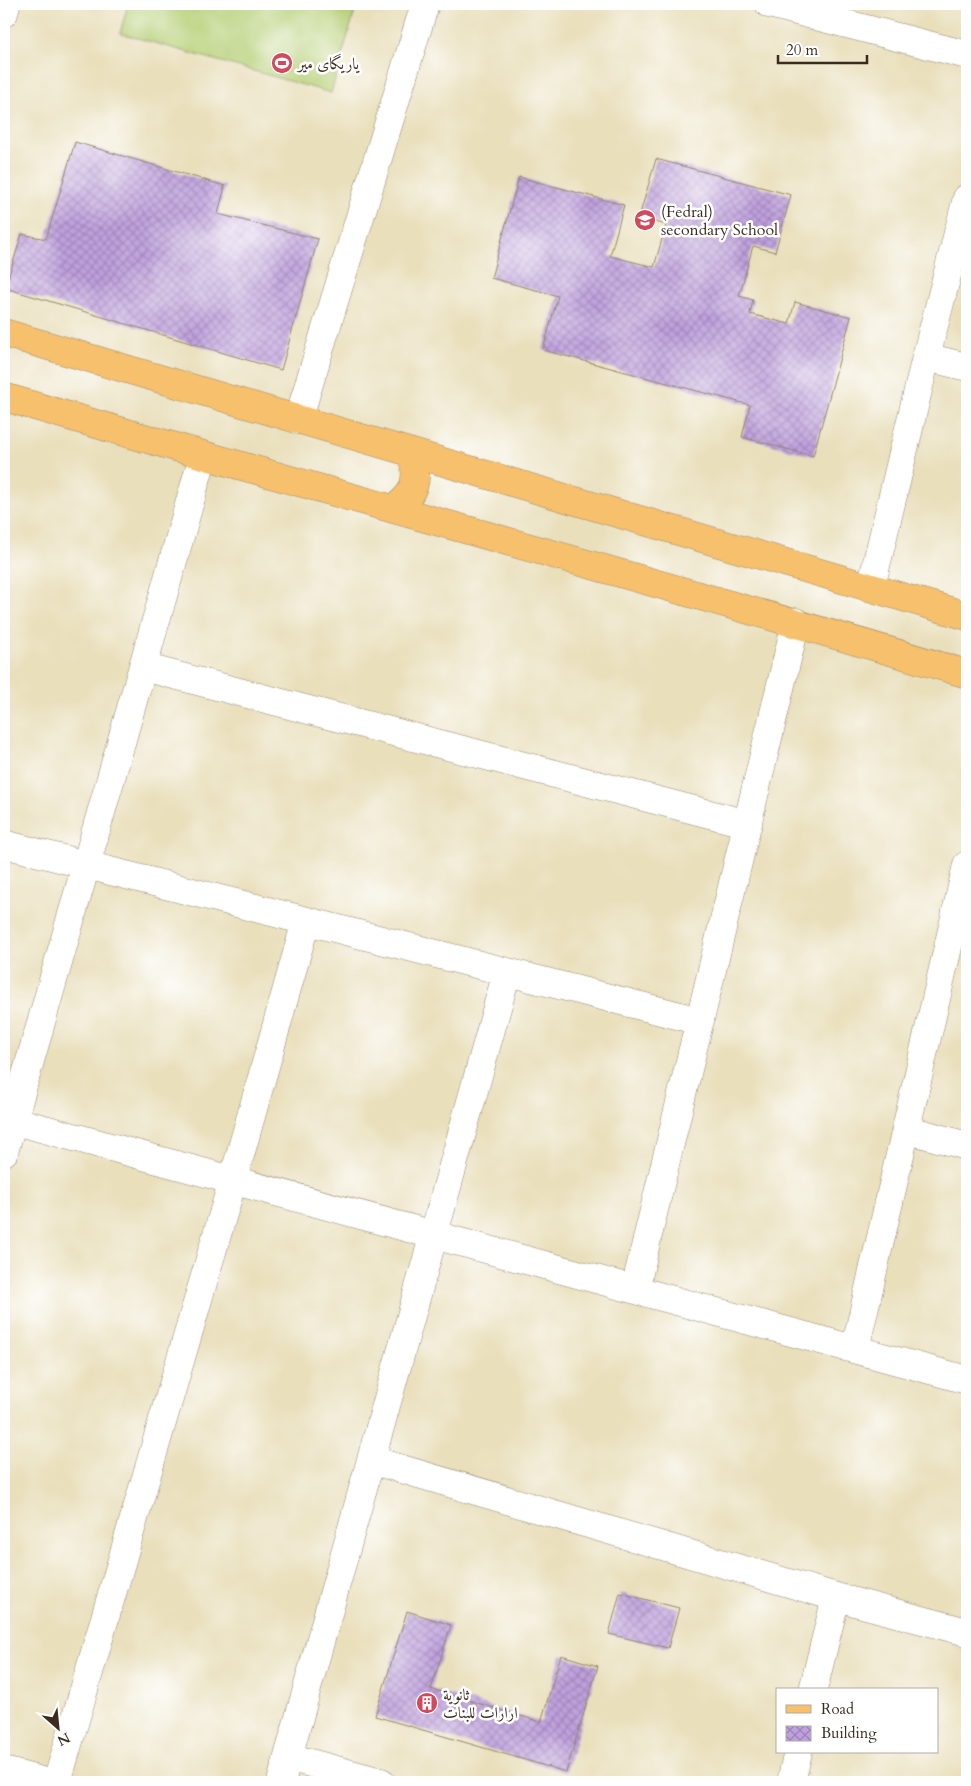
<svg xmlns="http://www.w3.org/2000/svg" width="971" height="1786" viewBox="0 0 971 1786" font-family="Cardo,Amiri,serif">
<defs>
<pattern id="building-cross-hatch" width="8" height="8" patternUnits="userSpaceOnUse" patternTransform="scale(1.25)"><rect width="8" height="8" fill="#bfa0de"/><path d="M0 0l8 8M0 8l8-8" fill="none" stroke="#9c83b3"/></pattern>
</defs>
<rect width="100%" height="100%" fill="#fff"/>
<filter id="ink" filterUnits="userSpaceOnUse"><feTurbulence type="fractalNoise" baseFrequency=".02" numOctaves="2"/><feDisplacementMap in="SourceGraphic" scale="10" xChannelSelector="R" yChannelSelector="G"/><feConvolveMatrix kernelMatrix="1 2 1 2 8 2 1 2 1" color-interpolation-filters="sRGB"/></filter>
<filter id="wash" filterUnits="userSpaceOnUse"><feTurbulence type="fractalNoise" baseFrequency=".0096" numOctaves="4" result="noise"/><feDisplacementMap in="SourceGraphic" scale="20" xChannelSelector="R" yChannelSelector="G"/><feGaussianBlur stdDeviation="1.12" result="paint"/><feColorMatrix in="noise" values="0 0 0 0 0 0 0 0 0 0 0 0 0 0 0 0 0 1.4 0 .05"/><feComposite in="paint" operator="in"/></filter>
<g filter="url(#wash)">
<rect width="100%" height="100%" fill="#e9dfbb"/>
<path fill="#b5cf74" stroke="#787c49" d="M 128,4 L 357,4 L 331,93 L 120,33 Z"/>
<g id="blocks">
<path fill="url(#building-cross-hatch)" d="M 75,142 L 225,186 L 218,214 L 318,239 L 281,370 L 5,288 L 22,234 L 46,239 Z
M 656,159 L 791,195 L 775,252 L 753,246 L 739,296 L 753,300 L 750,314 L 789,324 L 795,302 L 851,317 L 813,456 L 742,437 L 750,405 L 543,350 L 558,296 L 491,278 L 519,177 L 624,205 L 610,256 L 654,267 L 666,225 L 639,217 Z
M 620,1593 L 679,1608 L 668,1648 L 609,1634 Z
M 407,1611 L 451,1625 L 431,1689 L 541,1722 L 561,1655 L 598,1666 L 566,1772 L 375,1716 Z"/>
</g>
</g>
<g filter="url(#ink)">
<use href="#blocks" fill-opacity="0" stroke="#92846c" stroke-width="1"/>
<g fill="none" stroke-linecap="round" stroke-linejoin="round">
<g stroke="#92846c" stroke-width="29">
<path id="minor" d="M 769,4 L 967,55
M 4,13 L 6,4
M 926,357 L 967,367
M 298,420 L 425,4
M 871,587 L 926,357 L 967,198
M 143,667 L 748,824
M 4,844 L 700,1021
M 4,1118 L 967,1380
M 906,1129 L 967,1146
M 4,1152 L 203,456
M 635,1289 L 796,622
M 855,1349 L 967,865
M 371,1460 L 836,1597 L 967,1632
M 813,1690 L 836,1597
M 288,1757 L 381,1782
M 4,1771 L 45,1782
M 57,1782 L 233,1180 L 306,921
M 281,1782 L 507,972
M 791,1782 L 798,1752"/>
</g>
<g stroke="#92846c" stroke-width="29">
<path id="major" d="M 4,333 L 967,616
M 4,397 C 324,492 647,578 967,674
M 393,509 C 415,495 421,477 410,452"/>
</g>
<use href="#minor" stroke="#fff" stroke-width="28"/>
<use href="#major" stroke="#f7c06c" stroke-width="28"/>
</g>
</g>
<defs>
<g id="stadium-disc" transform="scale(1.125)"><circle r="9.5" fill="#d1495b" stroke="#fff"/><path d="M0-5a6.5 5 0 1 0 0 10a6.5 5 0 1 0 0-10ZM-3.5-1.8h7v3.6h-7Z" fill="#fff"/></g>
<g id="school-disc" transform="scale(1.125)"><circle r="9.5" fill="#d1495b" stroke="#fff"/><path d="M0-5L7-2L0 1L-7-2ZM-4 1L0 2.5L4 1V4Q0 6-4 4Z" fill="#fff"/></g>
<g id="building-disc" transform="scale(1.125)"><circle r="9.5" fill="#d1495b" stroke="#fff"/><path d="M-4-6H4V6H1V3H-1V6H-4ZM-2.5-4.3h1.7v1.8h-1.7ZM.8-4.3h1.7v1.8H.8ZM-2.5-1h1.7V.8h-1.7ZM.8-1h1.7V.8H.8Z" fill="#fff"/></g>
</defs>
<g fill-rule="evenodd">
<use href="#stadium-disc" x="282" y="63"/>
<use href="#school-disc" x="645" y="220"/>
<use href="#building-disc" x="427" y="1703"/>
</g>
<g text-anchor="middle" stroke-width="5" stroke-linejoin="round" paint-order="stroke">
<g font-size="16" fill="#3b2a1e" stroke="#fff" text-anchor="start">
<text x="298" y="69">یاریگای میر</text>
<text x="661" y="217">(Fedral)<tspan x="661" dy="18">secondary School</tspan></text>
<text x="443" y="1700">ثانوية<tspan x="443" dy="18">ارارات للبنات</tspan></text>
</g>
</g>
<rect width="971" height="1786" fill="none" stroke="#fff" stroke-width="20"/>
<rect x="776" y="1688" width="162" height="65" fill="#ffffff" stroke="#b1aaa5"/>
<rect x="786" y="1705" width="25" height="8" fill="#f7c06c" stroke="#b1aaa5"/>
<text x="821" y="1714" font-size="15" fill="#3b2a1e">Road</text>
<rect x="786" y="1726" width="25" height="15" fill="url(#building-cross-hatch)" stroke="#b1aaa5"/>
<text x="821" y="1738" font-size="15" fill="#3b2a1e">Building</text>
<g transform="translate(58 1728) rotate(153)" stroke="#ffffff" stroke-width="4" paint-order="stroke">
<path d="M0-4L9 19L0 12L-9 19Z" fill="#3b2a1e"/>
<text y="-8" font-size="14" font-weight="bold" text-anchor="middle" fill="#3b2a1e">N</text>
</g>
<path d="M778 55v8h89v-8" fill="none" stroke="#3b2a1e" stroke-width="2.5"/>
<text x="786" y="55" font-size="15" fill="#3b2a1e" stroke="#ffffff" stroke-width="4" paint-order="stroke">20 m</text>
</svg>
